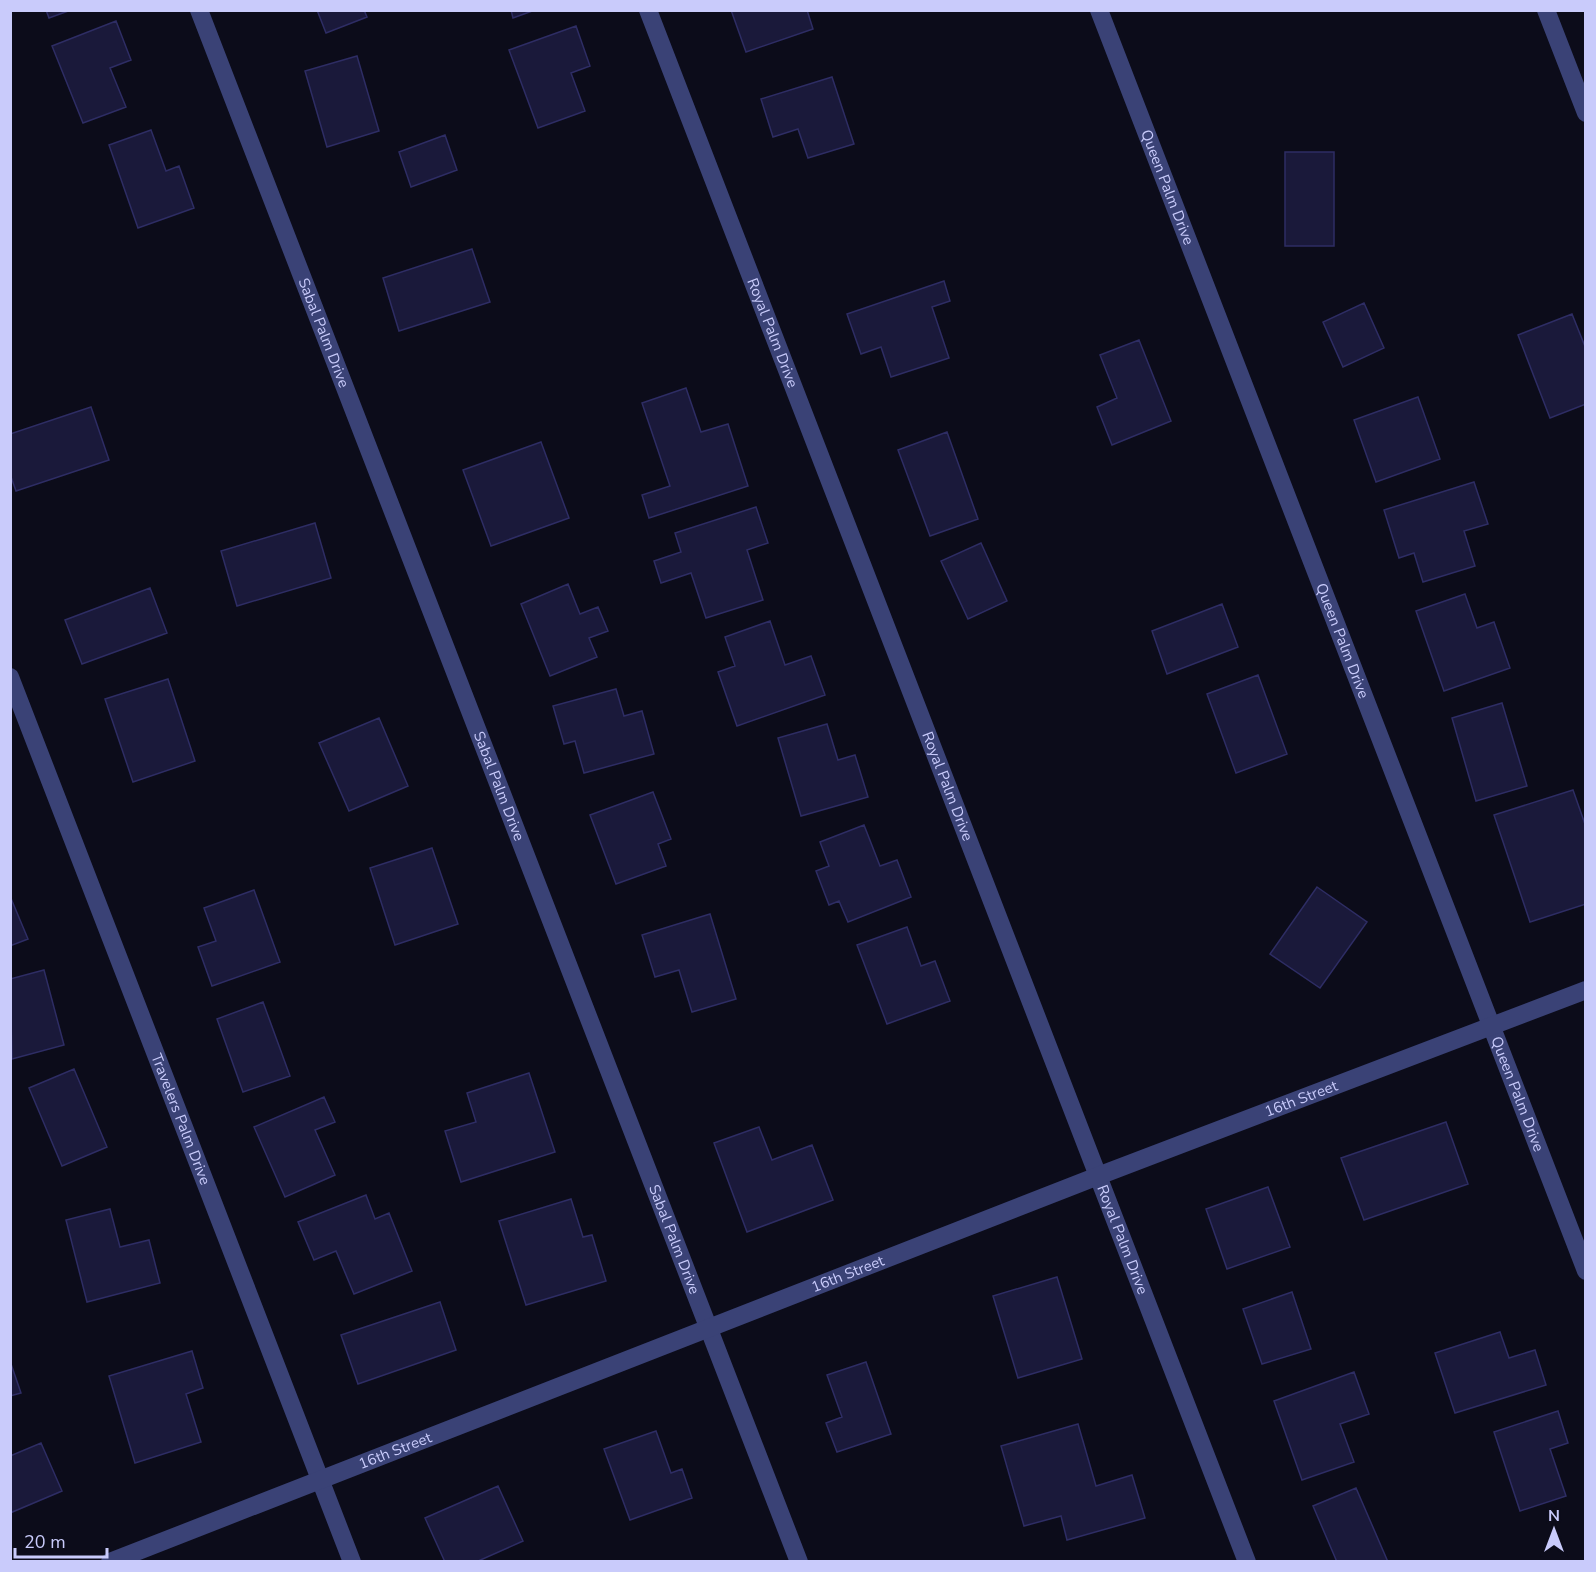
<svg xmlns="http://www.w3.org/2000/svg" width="1596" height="1572" viewBox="0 0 1596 1572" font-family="'Nunito Sans',sans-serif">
<rect width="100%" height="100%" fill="#0c0c1a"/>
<path fill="#1a193a" stroke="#2e2d64" stroke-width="1.5" d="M 46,10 L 71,10 L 49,18 Z
M 317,10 L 364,10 L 367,17 L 326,33 Z
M 511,10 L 535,10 L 513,18 Z
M 731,10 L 807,10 L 813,29 L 746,52 Z
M 116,21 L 131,60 L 110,68 L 126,107 L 83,123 L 52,46 Z
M 576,26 L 590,66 L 571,73 L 585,111 L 538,128 L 509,50 Z
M 357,56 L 379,131 L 327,147 L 305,71 Z
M 832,77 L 854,144 L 808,158 L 798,129 L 773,137 L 761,99 Z
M 151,130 L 166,171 L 179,166 L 194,208 L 138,228 L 109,145 Z
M 445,135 L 457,170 L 411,187 L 399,152 Z
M 1285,152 L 1334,152 L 1334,246 L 1285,246 Z
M 472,249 L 490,302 L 399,331 L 383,278 Z
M 944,281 L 950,301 L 932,307 L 949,358 L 891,377 L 881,347 L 861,354 L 847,314 Z
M 1364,303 L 1384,348 L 1343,367 L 1323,322 Z
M 1572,314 L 1586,349 L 1586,404 L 1550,418 L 1518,335 Z
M 1139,340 L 1171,421 L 1112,445 L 1097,407 L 1117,398 L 1100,355 Z
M 686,388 L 701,432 L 728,424 L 748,486 L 649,518 L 642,495 L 670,486 L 642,403 Z
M 1418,397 L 1440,459 L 1376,482 L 1354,420 Z
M 91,407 L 109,460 L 16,491 L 10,474 L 10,434 Z
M 947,432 L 978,519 L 930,536 L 898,450 Z
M 541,442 L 569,518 L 491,546 L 463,470 Z
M 1474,482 L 1488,524 L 1464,531 L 1475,566 L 1423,582 L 1414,553 L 1399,558 L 1384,510 Z
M 756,507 L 768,543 L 747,550 L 763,600 L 706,618 L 691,573 L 661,583 L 654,561 L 681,552 L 675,533 Z
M 315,523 L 331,578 L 237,606 L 221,551 Z
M 981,543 L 1007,601 L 968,619 L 941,561 Z
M 568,584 L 580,614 L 598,607 L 608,631 L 589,638 L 597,657 L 550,676 L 521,604 Z
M 150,588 L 167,633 L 82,664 L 65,620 Z
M 1465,594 L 1477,628 L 1494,622 L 1510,668 L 1444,691 L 1416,611 Z
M 1222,604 L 1238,647 L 1167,674 L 1152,631 Z
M 770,621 L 785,665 L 811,656 L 825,695 L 737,726 L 718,672 L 735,666 L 725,637 Z
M 1258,675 L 1287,754 L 1236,773 L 1207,694 Z
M 168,679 L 195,761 L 133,782 L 105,699 Z
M 616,689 L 624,716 L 642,711 L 654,754 L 584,773 L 575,741 L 564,744 L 553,706 Z
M 1502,703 L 1527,786 L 1476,801 L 1452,718 Z
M 379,718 L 408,786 L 349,811 L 319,743 Z
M 827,724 L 838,760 L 855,755 L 868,797 L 801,816 L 778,738 Z
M 1573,790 L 1586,827 L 1586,904 L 1530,922 L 1494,815 Z
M 653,792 L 671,839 L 658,844 L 666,866 L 616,884 L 590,815 Z
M 864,825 L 880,866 L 897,860 L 911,897 L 848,922 L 839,901 L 829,905 L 816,871 L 829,866 L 820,842 Z
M 432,848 L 458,924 L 395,945 L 370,868 Z
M 1317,887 L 1367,922 L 1320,988 L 1270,954 Z
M 254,890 L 280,962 L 212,986 L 198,947 L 216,941 L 204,908 Z
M 10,896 L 28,939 L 10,946 Z
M 710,914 L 736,999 L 692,1012 L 679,970 L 655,977 L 642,935 Z
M 907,927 L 921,966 L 935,961 L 950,1001 L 887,1024 L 857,945 Z
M 44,970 L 64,1045 L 12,1059 L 10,979 Z
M 263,1002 L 290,1076 L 243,1092 L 217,1019 Z
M 74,1069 L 107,1147 L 62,1166 L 29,1088 Z
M 529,1073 L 555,1152 L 461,1182 L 445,1131 L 476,1122 L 467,1093 Z
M 324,1097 L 335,1122 L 315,1130 L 335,1175 L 285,1197 L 254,1127 Z
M 1446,1122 L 1468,1184 L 1364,1220 L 1341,1158 Z
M 759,1127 L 772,1160 L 812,1145 L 833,1200 L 747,1232 L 714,1143 Z
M 1268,1187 L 1290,1247 L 1227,1269 L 1206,1209 Z
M 366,1195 L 375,1219 L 389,1213 L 412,1271 L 354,1294 L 336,1251 L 314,1260 L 298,1222 Z
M 571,1199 L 583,1237 L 592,1235 L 606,1281 L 526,1305 L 499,1221 Z
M 110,1209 L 120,1247 L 149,1240 L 160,1283 L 87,1302 L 66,1220 Z
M 1057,1277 L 1082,1359 L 1018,1378 L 993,1296 Z
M 1292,1292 L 1311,1349 L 1262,1364 L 1243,1309 Z
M 440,1302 L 456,1350 L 358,1384 L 341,1335 Z
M 1500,1332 L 1509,1358 L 1535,1350 L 1546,1385 L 1455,1413 L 1435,1353 Z
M 192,1351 L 203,1388 L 186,1394 L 201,1442 L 135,1463 L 109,1376 Z
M 10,1361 L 21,1393 L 10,1396 Z
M 866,1362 L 891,1434 L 837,1452 L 826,1423 L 842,1417 L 827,1375 Z
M 1354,1372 L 1369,1414 L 1340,1424 L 1354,1462 L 1302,1480 L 1274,1401 Z
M 1558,1411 L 1568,1443 L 1550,1449 L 1566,1496 L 1520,1511 L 1494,1432 Z
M 1078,1424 L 1096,1486 L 1132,1475 L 1145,1518 L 1067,1540 L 1061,1516 L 1024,1526 L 1001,1446 Z
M 656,1431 L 671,1473 L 682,1469 L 692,1498 L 630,1520 L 604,1449 Z
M 41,1443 L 62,1491 L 10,1513 L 10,1456 Z
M 498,1486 L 523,1541 L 476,1562 L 445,1562 L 425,1518 Z
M 1356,1488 L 1388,1562 L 1337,1562 L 1313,1506 Z"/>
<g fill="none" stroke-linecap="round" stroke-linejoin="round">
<g stroke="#3a4276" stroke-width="18">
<path id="s1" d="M 199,10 L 799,1562"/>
<path id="s2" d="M 648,10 L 1247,1562"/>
<path id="s3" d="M 1099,10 L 1586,1271"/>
<path d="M 1546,10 L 1586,113"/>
<path id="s4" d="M 10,677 L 352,1562"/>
<path id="s5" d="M 110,1562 L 1098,1176 L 1586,990"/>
</g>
</g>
<g text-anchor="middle" stroke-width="4.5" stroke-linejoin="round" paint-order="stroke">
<g font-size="15" fill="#c9cbfb" stroke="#0c0c1a">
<text dy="5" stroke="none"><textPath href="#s3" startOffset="190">Queen Palm Drive</textPath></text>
<text dy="5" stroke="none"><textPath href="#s1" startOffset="346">Sabal Palm Drive</textPath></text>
<text dy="5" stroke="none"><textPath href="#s2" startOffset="346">Royal Palm Drive</textPath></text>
<text dy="5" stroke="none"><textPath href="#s3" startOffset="676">Queen Palm Drive</textPath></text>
<text dy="5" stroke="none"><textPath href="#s1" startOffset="832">Sabal Palm Drive</textPath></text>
<text dy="5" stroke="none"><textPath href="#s2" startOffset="832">Royal Palm Drive</textPath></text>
<text dy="5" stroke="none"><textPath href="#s3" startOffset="1162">Queen Palm Drive</textPath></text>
<text dy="5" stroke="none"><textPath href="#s5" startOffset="1278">16th Street</textPath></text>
<text dy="5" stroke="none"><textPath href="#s4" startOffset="474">Travelers Palm Drive</textPath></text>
<text dy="5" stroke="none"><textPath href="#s1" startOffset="1318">Sabal Palm Drive</textPath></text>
<text dy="5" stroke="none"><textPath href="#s2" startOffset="1318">Royal Palm Drive</textPath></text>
<text dy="5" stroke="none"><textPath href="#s5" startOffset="792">16th Street</textPath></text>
<text dy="5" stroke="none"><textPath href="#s5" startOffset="306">16th Street</textPath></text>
</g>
</g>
<rect width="1596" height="1572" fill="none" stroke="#c9cbfb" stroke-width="24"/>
<g transform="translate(1554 1530)" stroke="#0c0c1a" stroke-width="4.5" paint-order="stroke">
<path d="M0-4.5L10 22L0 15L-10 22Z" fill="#c9cbfb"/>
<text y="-9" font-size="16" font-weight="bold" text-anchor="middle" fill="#c9cbfb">N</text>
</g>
<path d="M15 1548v9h92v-9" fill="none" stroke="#c9cbfb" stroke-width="3"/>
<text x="24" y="1548" font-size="18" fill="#c9cbfb" stroke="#0c0c1a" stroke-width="4.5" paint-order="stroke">20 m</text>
</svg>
